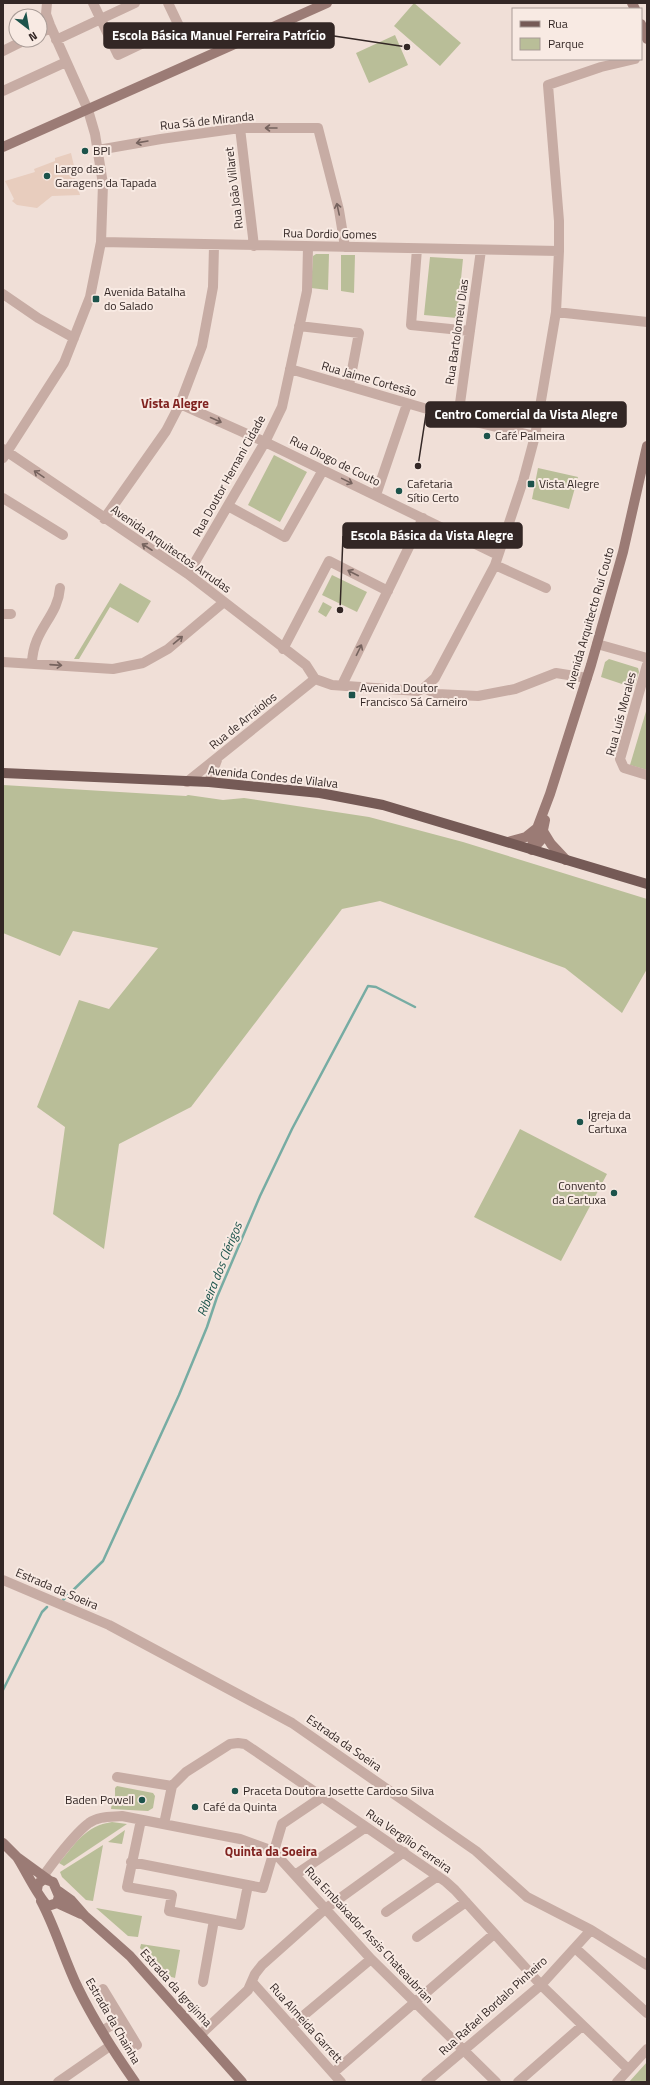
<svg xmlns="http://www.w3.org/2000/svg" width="650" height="2085" viewBox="0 0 650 2085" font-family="'Titillium Web',sans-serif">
<rect width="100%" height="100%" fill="#f0dfd7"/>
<path fill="#b9be98" d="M 414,3 L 461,43 L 440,66 L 394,26 Z
M 395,35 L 408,65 L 369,83 L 356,53 Z
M 316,254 L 329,254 L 328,290 L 311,288 L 313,256 Z
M 341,255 L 355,255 L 354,293 L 341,291 Z
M 430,257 L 463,259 L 457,318 L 424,315 Z
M 274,455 L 307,472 L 280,522 L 248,505 Z
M 538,468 L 578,477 L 569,509 L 532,499 Z
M 332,575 L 367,592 L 357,612 L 322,595 Z
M 120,583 L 151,601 L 138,623 L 110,607 L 79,659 L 74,659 Z
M 323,602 L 332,607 L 326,617 L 318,612 Z
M 609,659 L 638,668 L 639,672 L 634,688 L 601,677 L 605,662 Z
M 647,708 L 647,770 L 630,765 Z
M 3,785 L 186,796 L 188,795 L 223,800 L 244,798 L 369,817 L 463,842 L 647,899 L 647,969 L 622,1013 L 565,968 L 380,901 L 342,909 L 191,1107 L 119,1144 L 104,1249 L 53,1214 L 65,1127 L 37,1107 L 79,1000 L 109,1009 L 158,948 L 73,931 L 60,956 L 3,933 Z
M 520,1129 L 607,1174 L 561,1261 L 474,1217 Z
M 117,1786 L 153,1793 L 155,1796 L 153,1808 L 148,1811 L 111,1809 L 112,1802 L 115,1801 L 115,1788 Z
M 112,1822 L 127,1824 L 64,1866 L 59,1863 C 76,1843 85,1826 112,1822 Z
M 125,1830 L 122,1844 L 108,1842 Z
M 103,1845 L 93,1901 L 86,1900 L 62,1877 L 60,1872 Z
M 96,1908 L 142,1916 L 138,1937 L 128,1936 Z
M 141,1944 L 180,1950 L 175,1978 L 168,1976 L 140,1948 Z
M 647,2062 L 647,2082 L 629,2082 Z"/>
<path fill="#e8cdbe" d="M 71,153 L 74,166 L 71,167 L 80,195 L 52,196 L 37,208 L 17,205 L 12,201 L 14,199 L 5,181 L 35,172 L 34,169 L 55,161 L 55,158 Z"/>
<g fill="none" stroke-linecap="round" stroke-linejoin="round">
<path stroke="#77aca3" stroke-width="2.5" d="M 63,1600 L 103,1561 L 179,1395 L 207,1327 L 217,1297 L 260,1196 L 292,1129 L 368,986 L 376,987 L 415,1007
M 3,1690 L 42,1612 L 47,1607"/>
<path stroke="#c7aca4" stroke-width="10" d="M 93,3 L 118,55 L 179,26 L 168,3
M 40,33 L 51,28
M 56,40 L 135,3
M 3,51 L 25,40
M 3,91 L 66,62
M 240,128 L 254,246
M 98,150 L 161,139 L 240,128 L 318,128 L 339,210 L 345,247
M 101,242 L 559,251
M 417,249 L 411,325 L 470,331
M 3,294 L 38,318 L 74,338
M 556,312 L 647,322
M 299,326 L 359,333 L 349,386
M 290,369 L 458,418 L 535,436
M 180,404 L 265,442 L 498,555
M 458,418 L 481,250
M 3,449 L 188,574 L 306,665 L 315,679
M 3,458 L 64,363 L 90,297 L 101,242 L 103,184 L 95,134 L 88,110 L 50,25 L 46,14 L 47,3
M 376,495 L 407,404
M 3,498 L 63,535
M 228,506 L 285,537 L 323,470
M 104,519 L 166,431 L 180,404 L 202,346 L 213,287 L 214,246
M 495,565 L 546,588
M 188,574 L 265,442 L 282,407 L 307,291 L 308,247
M 3,614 L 11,614
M 597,644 L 647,658
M 283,649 L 329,561 L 388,591
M 3,662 L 113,669 L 143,663 L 168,649 L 224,602
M 32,663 C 33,629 58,617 60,588
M 647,665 L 620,759 L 624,768 L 647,775
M 315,679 L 332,685 L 418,691 L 424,688 L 435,678 L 495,565 L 523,481 L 535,436 L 556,312 L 559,251 L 559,221 L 548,85 L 601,67 L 635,59
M 342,685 L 423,518
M 424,688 L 437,694 L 478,696 L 515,689 L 556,673 L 587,678
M 187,782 L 315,679
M 209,782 L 217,760
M 3,1580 L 109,1625 L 292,1723 L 476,1851 L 527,1897 L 591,1930 L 647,1965
M 117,1777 L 172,1786
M 141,1820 L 127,1887 L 172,1895 L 169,1911 L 240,1925 L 248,1885
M 164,1824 L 172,1786 L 186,1772 L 230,1744 L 238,1743 L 245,1744 L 445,1881 L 455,1890 L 541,1985 L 628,2069
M 131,1862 L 263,1888 L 282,1824 L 322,1797
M 295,1875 L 366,1827
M 40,1881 C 50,1866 75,1833 89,1823 C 98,1816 111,1817 122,1816 L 240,1839 L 273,1851 L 371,1959 L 496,2082
M 386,1912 L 438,1876
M 417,1937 L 466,1902
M 575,1948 L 647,2013
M 203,1982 L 214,1920
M 252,1982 L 341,2082
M 103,1989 L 137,2045
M 291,2026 L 371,1959
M 102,2031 L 120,2020
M 201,2034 L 248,1990 L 255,1974 L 262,1965 L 325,1909 L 404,1852
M 333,2073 L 494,1934
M 58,2082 L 110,2046
M 426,2082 L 541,1985 L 591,1930
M 518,2082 L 582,2026
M 617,2082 L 647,2049"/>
<path stroke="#9b7b75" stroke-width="10" d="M 632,3 L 635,9
M 641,24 L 647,39
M 3,147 L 327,3
M 543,831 L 551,844 L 566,860
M 508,842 L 526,837 L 536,829
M 532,850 L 533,839 L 550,794 L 591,665 L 623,552 L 647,446
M 532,850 L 541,840 L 545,820
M 3,1843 L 17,1857 L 50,1881
M 17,1857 C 25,1869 39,1899 48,1906 L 57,1903 L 59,1896 L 53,1882 L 44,1879 L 38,1884 L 37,1890
M 57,1890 L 71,1900 L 85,1916 L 130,1956 L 242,2082
M 41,1901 C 56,1929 64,1959 78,1988 C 94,2021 114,2052 135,2082
M 57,1903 L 81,1914"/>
<path stroke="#755a56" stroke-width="10" d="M 3,773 L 209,782 L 320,793 L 383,805 L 647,884"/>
</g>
<defs><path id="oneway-shaft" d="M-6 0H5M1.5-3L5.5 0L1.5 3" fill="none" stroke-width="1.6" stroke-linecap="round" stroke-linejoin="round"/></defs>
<g stroke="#76635e">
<use href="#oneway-shaft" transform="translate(271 128) rotate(180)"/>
<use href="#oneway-shaft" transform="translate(142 142) rotate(170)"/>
<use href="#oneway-shaft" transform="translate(338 209) rotate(-102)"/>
<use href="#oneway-shaft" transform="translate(216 420) rotate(24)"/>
<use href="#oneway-shaft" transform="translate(39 474) rotate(-146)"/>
<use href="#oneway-shaft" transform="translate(347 481) rotate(26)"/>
<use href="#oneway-shaft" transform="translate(147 547) rotate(-147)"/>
<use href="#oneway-shaft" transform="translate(353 573) rotate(-153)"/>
<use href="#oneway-shaft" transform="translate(178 640) rotate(-40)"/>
<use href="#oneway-shaft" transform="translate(359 650) rotate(-64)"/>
<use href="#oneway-shaft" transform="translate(56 665) rotate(4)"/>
</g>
<g fill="#1c534b" stroke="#f8eae3" stroke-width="1.5">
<circle cx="85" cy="151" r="4"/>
<circle cx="47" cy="176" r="4"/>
<rect x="92" y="295" width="8" height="8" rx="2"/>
<circle cx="487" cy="436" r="4"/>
<rect x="527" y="480" width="8" height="8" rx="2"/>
<circle cx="399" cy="491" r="4"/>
<rect x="348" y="691" width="8" height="8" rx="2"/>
<circle cx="580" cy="1122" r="4"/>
<circle cx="614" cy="1193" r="4"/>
<circle cx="235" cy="1791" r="4"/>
<circle cx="142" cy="1800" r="4"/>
<circle cx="195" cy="1807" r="4"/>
</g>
<g text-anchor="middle" stroke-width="4" stroke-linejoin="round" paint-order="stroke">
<g font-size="12" fill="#332725" stroke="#f8eae3">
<text transform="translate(207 121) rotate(-6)" y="4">Rua Sá de Miranda</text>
<text transform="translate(234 188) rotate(-97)" y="4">Rua João Villaret</text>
<text transform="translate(330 234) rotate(1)" y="4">Rua Dordio Gomes</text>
<text transform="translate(457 332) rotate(-82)" y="4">Rua Bartolomeu Dias</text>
<text transform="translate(369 379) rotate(16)" y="4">Rua Jaime Cortesão</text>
<text transform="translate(335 461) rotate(26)" y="4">Rua Diogo de Couto</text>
<text transform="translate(229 476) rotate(-61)" y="4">Rua Doutor Hernani Cidade</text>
<text transform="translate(171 549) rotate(35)" y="4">Avenida Arquitectos Arrudas</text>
<text transform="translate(590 618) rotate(-74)" y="4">Avenida Arquitecto Rui Couto</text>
<text transform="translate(621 714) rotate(-75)" y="4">Rua Luís Morales</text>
<text transform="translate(243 721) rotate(-39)" y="4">Rua de Arraiolos</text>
<text transform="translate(273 777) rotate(6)" y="4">Avenida Condes de Vilalva</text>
<text transform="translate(57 1589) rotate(23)" y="4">Estrada da Soeira</text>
<text transform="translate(344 1743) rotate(35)" y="4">Estrada da Soeira</text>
<text transform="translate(409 1841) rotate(35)" y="4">Rua Vergílio Ferreira</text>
<text transform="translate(369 1935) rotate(47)" y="4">Rua Embaixador Assis Chateaubrian</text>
<text transform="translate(176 1988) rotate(48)" y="4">Estrada da Igrejinha</text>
<text transform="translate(493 2006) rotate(-42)" y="4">Rua Rafael Bordalo Pinheiro</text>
<text transform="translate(113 2021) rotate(60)" y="4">Estrada da Chainha</text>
<text transform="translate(306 2023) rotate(48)" y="4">Rua Almeida Garrett</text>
</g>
<g font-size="12" fill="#332725" stroke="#f8eae3" text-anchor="start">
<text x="93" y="155">BPI</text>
<text x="55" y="173">Largo das<tspan x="55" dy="14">Garagens da Tapada</tspan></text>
<text x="104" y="296">Avenida Batalha<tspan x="104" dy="14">do Salado</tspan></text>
<text x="495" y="440">Café Palmeira</text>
<text x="407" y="488">Cafetaria<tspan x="407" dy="14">Sítio Certo</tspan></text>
<text x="539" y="488">Vista Alegre</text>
<text x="360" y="692">Avenida Doutor<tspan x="360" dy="14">Francisco Sá Carneiro</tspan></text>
<text x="588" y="1119">Igreja da<tspan x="588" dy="14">Cartuxa</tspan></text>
<text x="606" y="1190" text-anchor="end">Convento<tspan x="606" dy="14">da Cartuxa</tspan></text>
<text x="243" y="1795">Praceta Doutora Josette Cardoso Silva</text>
<text x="134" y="1804" text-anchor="end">Baden Powell</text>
<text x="203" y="1811">Café da Quinta</text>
</g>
<g font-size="13" font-weight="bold" fill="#802320" stroke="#f8eae3">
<text x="175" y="408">Vista Alegre</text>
<text x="271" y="1856">Quinta da Soeira</text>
</g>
<g font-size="13" font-style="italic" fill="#1c534b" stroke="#f8eae3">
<text transform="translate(219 1269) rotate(-68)" y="5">Ribeira dos Clérigos</text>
</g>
</g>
<path fill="none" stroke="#332725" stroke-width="1.5" d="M407 47L334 36M418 466L426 414M340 610L343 536"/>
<g fill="#332725" stroke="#f8eae3" stroke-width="1.5">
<circle cx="407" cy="47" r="4"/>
<circle cx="418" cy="466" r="4"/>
<circle cx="340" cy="610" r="4"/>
</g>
<g fill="#332725" stroke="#332725" stroke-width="1.5">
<rect x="104" y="23" width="230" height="25" rx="4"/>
<rect x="426" y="402" width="200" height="25" rx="4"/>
<rect x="343" y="523" width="179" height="25" rx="4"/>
</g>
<g font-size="13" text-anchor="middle" font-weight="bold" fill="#fff">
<text x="219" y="40">Escola Básica Manuel Ferreira Patrício</text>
<text x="526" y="419">Centro Comercial da Vista Alegre</text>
<text x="432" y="540">Escola Básica da Vista Alegre</text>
</g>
<rect width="650" height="2085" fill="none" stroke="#332725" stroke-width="8"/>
<rect x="512" y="8" width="130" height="52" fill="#f8eae3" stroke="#a99c97"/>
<rect x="520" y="21" width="20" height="6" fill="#755a56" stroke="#a99c97"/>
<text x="548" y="28" font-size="12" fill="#332725">Rua</text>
<rect x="520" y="38" width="20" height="12" fill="#b9be98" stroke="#a99c97"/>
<text x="548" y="48" font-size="12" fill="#332725">Parque</text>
<g transform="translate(28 28) rotate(149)"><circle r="19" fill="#f8eae3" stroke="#a99c97"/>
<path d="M0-3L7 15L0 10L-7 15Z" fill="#1c534b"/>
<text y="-6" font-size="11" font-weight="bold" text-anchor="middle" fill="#332725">N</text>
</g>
</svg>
